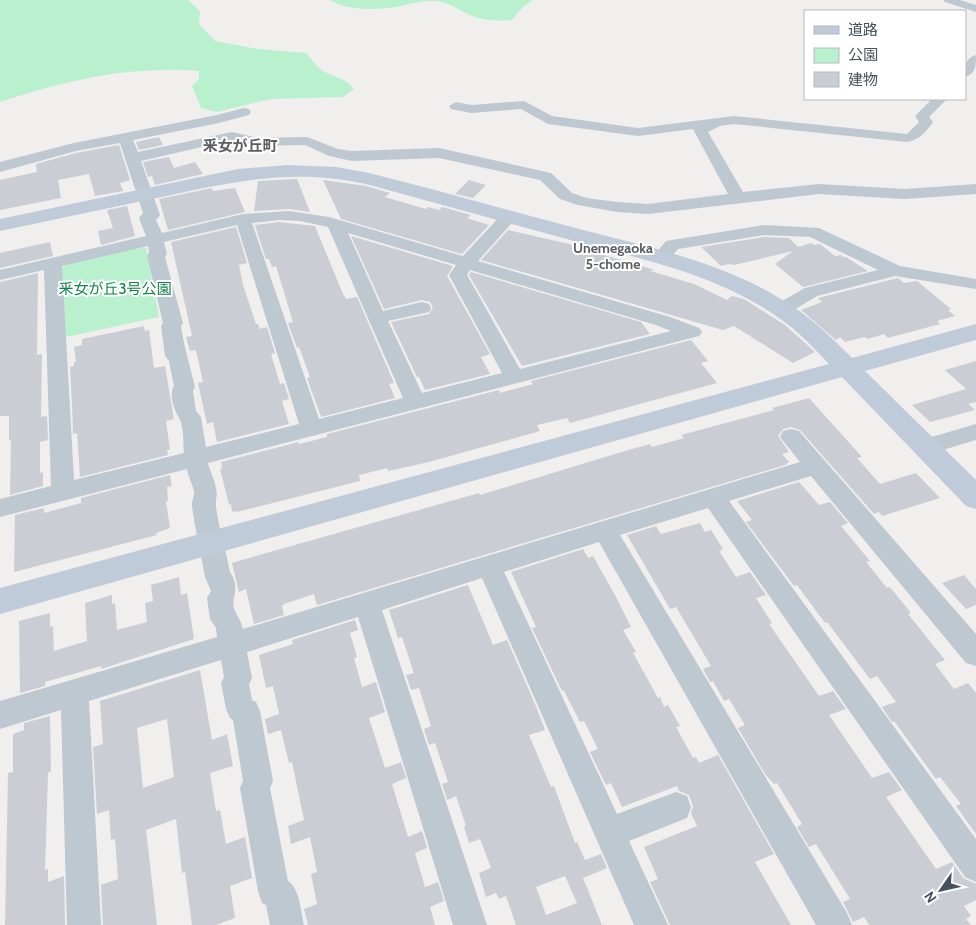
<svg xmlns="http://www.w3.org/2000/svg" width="976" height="925" viewBox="0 0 976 925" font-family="Cabin,'Noto Sans JP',sans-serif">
<rect width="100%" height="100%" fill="#f1eeee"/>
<path fill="#b9f1cf" d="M 0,0 L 188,0 L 200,11 L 199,24 L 215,41 L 258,49 L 307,53 C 310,57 313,62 317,66 C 327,77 345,76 354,89 L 343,97 L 271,99 L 217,112 L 201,108 L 192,86 L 199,79 L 199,71 C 130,65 64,81 0,102 Z
M 329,0 L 533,0 L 522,8 L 512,20 C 498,21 484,21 470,15 C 458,10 450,2 435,1 C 419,0 405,6 389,8 C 369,10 347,10 329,0 Z
M 140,247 L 146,248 L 159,317 L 66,337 L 60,269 L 68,263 Z"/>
<path fill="#cacdd3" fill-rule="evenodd" d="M 159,137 L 163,145 L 139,150 L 136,142 Z
M 119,145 L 130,180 L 120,183 L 123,191 L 95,196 L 89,174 L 58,180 L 61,198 L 0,210 L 0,180 L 37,172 L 36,164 L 76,153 Z
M 169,157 L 174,168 L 195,162 L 203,174 L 155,185 L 152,176 L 148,177 L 143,162 Z
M 297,179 L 310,212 L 289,209 L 254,211 L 258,181 Z
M 323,180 L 366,186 L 390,193 L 385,197 L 426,209 L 428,207 L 439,210 L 442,207 L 471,215 L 467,218 L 489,225 L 462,254 L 341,219 Z
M 469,180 L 486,185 L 473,198 L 455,194 Z
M 212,188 L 213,191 L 235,188 L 245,212 L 168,230 L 159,199 Z
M 127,206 L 135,236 L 101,245 L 98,231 L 113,228 L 107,210 Z
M 279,222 L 315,226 L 343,294 L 346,299 L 357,297 L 394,383 L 389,384 L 395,398 L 321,417 L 307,378 L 310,377 L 299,347 L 297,348 L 288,323 L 293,322 L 276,266 L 272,267 L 269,259 L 266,259 L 255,225 Z
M 236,227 L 247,263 L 239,265 L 243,285 L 256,324 L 258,324 L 260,329 L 267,327 L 275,353 L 271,354 L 280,384 L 284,383 L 289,399 L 282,401 L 289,424 L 217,442 L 213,422 L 207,424 L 198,383 L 203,382 L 196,350 L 190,351 L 186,337 L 192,336 L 171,242 Z
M 508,230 L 591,249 L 590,251 L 655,270 L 650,271 L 694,284 L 727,300 L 732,296 L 744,299 L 785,325 L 815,352 L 793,363 L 734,326 L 723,330 L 481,260 Z
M 351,236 L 453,266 L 447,276 L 490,354 L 481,357 L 490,374 L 425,390 L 419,377 L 417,377 L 391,322 L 429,314 L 433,307 L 430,302 L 422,300 L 384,309 Z
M 764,237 L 789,238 L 798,247 L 811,243 L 814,245 L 820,244 L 835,256 L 841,255 L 843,257 L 846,257 L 868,271 L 803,287 L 775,264 L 793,251 L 734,265 L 729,264 L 721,266 L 701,247 Z
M 50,242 L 53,256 L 0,268 L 0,253 Z
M 471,272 L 641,322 L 650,334 L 522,366 L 469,275 Z
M 38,273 L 37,355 L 42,354 L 41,417 L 47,416 L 48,440 L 40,442 L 40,473 L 43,472 L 43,486 L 10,495 L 11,440 L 9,441 L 9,416 L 0,416 L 0,282 Z
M 898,278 L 904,283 L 917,281 L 951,309 L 948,310 L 955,316 L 937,321 L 940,324 L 888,338 L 884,334 L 868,339 L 865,337 L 845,342 L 840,337 L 836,340 L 801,310 L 822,302 L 818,298 Z
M 144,326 L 145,331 L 149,330 L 154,368 L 165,366 L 174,419 L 166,421 L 170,450 L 167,450 L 168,455 L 80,477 L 77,433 L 73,434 L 72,404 L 70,367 L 74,366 L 74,362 L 76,361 L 74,347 L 82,345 L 82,339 Z
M 691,340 L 708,361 L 701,363 L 717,383 L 570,423 L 567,418 L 537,425 L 540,431 L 429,462 L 388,471 L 387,468 L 359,475 L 360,481 L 237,512 L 237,511 L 232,512 L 231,504 L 229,505 L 220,469 L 222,469 L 221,462 L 295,443 L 298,442 L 299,444 L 327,437 L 327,434 L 499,390 L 500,393 L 533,384 L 531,381 Z
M 976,361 L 976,402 L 968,404 L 975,410 L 930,422 L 912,405 L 966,389 L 945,370 Z
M 809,398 L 862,457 L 857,458 L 880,484 L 916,473 L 940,498 L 882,516 L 879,512 L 874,514 L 800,430 L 791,427 L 783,429 L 778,436 L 789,452 L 782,454 L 789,462 L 785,465 L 317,605 L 314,594 L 284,604 L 282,606 L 284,615 L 254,624 L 246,589 L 239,592 L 232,563 L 242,560 L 479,493 L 480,495 L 625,451 L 650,444 L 652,447 L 684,438 L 681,435 L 774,410 L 772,408 Z
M 170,475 L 172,486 L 167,487 L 168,501 L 166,501 L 170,528 L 156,533 L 157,535 L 14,572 L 15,515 L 44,508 L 44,513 L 81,503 L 81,498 Z
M 799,482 L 819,505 L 830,502 L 848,523 L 841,526 L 870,561 L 866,562 L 887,588 L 890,587 L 911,613 L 908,614 L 945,660 L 935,664 L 954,689 L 968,683 L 976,693 L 976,834 L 956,806 L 961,804 L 940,777 L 936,779 L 894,721 L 892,722 L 882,707 L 896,702 L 877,676 L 870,679 L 827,622 L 825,623 L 797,585 L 794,586 L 746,522 L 752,520 L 737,501 Z
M 700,523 L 705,532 L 711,530 L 723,549 L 719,551 L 736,577 L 750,572 L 766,595 L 756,598 L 772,623 L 769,624 L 819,696 L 833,691 L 846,709 L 829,715 L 872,778 L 889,772 L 902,790 L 886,797 L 936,869 L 952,862 L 963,878 L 976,884 L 976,900 L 964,906 L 971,916 L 966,919 L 971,925 L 869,925 L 864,917 L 853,922 L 843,902 L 850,899 L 816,844 L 809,847 L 797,827 L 802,824 L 777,783 L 774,784 L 765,774 L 738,728 L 745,725 L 729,699 L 724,701 L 713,681 L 710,682 L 703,669 L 711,666 L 676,607 L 670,609 L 627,535 L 656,526 L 661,534 Z
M 583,549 L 588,558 L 593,556 L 615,595 L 631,627 L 623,630 L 636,652 L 633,653 L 658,698 L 660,697 L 664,707 L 668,705 L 680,726 L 676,727 L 693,758 L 696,757 L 699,763 L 718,755 L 774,854 L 755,862 L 791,925 L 670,925 L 650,882 L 658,879 L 644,847 L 697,826 L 691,813 L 693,806 L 689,795 L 679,791 L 677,786 L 622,807 L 611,783 L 606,785 L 590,752 L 598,749 L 584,721 L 580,722 L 564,691 L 562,691 L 532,628 L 536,627 L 511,572 Z
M 964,575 L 976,589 L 976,605 L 966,609 L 942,583 Z
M 179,577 L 181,595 L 187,593 L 194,639 L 101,669 L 101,666 L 45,682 L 45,686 L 20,693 L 19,621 L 50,613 L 50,627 L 53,626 L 54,651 L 87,641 L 85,603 L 112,595 L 112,604 L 115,603 L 117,630 L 147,622 L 145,603 L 153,601 L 151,585 Z
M 468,585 L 493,645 L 507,640 L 535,704 L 545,730 L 529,735 L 551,787 L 554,786 L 575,843 L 577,842 L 585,860 L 601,854 L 607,868 L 583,878 L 602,925 L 516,925 L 506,896 L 499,899 L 496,893 L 486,897 L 479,873 L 491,868 L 480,839 L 469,843 L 464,827 L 466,826 L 456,796 L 447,800 L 442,784 L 448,782 L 435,743 L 429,745 L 424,729 L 431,726 L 419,688 L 411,690 L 406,675 L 414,673 L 402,637 L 398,638 L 389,610 ZM 565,876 L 577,903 L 546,915 L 536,887 Z
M 355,620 L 358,630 L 350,633 L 357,657 L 354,658 L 362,687 L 376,682 L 385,712 L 369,718 L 385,768 L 401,762 L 406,778 L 392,784 L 408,837 L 422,831 L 427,848 L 415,853 L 425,887 L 438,882 L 444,901 L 430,907 L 435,925 L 308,925 L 304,909 L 317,904 L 311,874 L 317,872 L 310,837 L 291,844 L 288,826 L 304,820 L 292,762 L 289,763 L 281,730 L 268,734 L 265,719 L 279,714 L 273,686 L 266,688 L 259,655 L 293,644 L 292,640 Z
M 200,670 L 212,740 L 227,734 L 233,766 L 210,773 L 216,811 L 220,810 L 226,844 L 245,837 L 252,878 L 230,886 L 235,918 L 216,925 L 192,925 L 185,872 L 182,873 L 176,819 L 146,830 L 157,925 L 103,925 L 101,885 L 118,879 L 115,839 L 111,840 L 109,810 L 97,814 L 93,747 L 103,744 L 100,701 ZM 167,719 L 174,777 L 143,788 L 137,728 Z
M 50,716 L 51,771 L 48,773 L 45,870 L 48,869 L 48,882 L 64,876 L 65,925 L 5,925 L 8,773 L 13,772 L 13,734 L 24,730 L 24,723 Z"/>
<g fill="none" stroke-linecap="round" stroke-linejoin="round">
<path fill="#bec8d1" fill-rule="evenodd" d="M 943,0 L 960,0 L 976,5 L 976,12 L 945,2 Z
M 976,55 C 976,65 976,74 965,77 C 965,67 965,58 976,55 Z
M 932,99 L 947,99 L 929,117 L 933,122 C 926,132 919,140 907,142 L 734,124 L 720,126 L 708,132 L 743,192 L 819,184 L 905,189 L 976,184 L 976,194 L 905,199 L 819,194 L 648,214 L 617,212 L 578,205 L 560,199 L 540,180 L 439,158 L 352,161 L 329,156 L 305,145 L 258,146 L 232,140 L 141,161 L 160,215 L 156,220 L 162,233 L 243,214 L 289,211 L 329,217 L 463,256 L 503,213 L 515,213 L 517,217 L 478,261 L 670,317 L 699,328 L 702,332 L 699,336 L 208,463 C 210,472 215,479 216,489 C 218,496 215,500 216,507 C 219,529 226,551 230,572 C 242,590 229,600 235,611 C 238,617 241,621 243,629 L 800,462 L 780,437 L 783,431 L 791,429 L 799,431 L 976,634 L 976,666 L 966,663 L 811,476 L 729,501 L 976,839 L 976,882 L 965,877 L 708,508 L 620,535 L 847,913 L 852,925 L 816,925 L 599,542 L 504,572 L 617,814 L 676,792 L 687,796 L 691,807 L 687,818 L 629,841 L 668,925 L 634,925 L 482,578 L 382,610 L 487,925 L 453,925 L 358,617 L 247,652 L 252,678 L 249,684 L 252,700 L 256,702 L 260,711 L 273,781 L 270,788 L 288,881 C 300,888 301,913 304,925 L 270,925 L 266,905 L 262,903 L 258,891 L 240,788 L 243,781 L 233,720 L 230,718 L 226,709 L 221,683 L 224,677 L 221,660 L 89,701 L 101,925 L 67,925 L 61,710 L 0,729 L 0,701 L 217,637 L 216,628 L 210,619 L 207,598 L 211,591 L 205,577 C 201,554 195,530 192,506 C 191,500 195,497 194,491 C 192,483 188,477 187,469 L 0,517 L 0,499 L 51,486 L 44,270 L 0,280 L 0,270 L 146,236 L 139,218 L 143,213 L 120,143 L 76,151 L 0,172 L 0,162 L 74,143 L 217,115 L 244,108 L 249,109 L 251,112 L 249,115 L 219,123 L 133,140 L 138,152 L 232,132 L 258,138 L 307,137 L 338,149 L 352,151 L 439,148 L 551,173 L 572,193 L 587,198 L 617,202 L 648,204 L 728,194 L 693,129 L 638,136 L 548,124 L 521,109 L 471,113 L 451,109 L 449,106 L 456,102 L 471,105 L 524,101 L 552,116 L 638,128 L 734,116 L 907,134 L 919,122 L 915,116 ZM 279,220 L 300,221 L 328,227 L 403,398 L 319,419 L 252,223 ZM 237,225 L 299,424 L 206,447 L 201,417 L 196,411 L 193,391 L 195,387 C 190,366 184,347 181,326 L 183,323 L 165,257 L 167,254 L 164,242 ZM 348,233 L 456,265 L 449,275 L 502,373 L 422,393 L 388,321 L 429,312 L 431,308 L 429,304 L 422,302 L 383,311 ZM 148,246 L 149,253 L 147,256 L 163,323 L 161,326 L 165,356 L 169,361 L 174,386 C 168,396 175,411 180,420 C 184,429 183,443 184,453 L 74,480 L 62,266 ZM 470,270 L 656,325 L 671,331 L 520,369 L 467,275 Z
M 764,225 L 819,228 L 900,266 L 976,279 L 976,289 L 895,276 L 817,296 L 789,313 L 782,315 L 775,313 L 773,309 L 775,305 L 805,288 L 878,270 L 810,237 L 764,235 L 678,249 C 670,258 667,265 655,262 L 652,258 L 666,241 Z
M 976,424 L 976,440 L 926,455 L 918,453 L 915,447 L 918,441 Z"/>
<path fill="#bfcbd8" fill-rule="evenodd" d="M 287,165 L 336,167 L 369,173 C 434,189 499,208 564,225 C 642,246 727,261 795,308 C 816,322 834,340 852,358 L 976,324 L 976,340 L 865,371 L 976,480 L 976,509 L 966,506 L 842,377 L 0,614 L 0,588 L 829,364 C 813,347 798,331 779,318 C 716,273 636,258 563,238 C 497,220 432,202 366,184 C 290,167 226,183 152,199 C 101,210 51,220 0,231 L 0,219 L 238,169 Z"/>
</g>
<g text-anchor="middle" stroke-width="4" stroke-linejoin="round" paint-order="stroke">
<g font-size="14" font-weight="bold" fill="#5a5e63" stroke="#fff">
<text x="613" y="253">Unemegaoka<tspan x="613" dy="16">5-chome</tspan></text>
</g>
<g font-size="15" font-weight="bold" fill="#5a5e63" stroke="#fff">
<text x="240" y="151">釆女が丘町</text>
</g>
<g font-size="15" fill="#11824b" stroke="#fff">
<text x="115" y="294">釆女が丘3号公園</text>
</g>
</g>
<rect x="804" y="10" width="162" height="90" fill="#ffffff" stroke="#b5b9be"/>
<rect x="814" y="26" width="25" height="8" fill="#bfcbd8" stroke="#b5b9be"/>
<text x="848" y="35" font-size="15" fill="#45515d">道路</text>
<rect x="814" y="48" width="25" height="15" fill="#b9f1cf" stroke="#b5b9be"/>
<text x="848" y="60" font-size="15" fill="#45515d">公園</text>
<rect x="814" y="72" width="25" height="15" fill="#cacdd3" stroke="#b5b9be"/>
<text x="848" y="85" font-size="15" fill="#45515d">建物</text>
<g transform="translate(941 890) rotate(236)" stroke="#ffffff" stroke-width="4" paint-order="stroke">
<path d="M0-4L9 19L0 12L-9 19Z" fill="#45515d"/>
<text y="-8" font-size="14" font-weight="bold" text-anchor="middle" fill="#45515d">N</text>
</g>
</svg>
